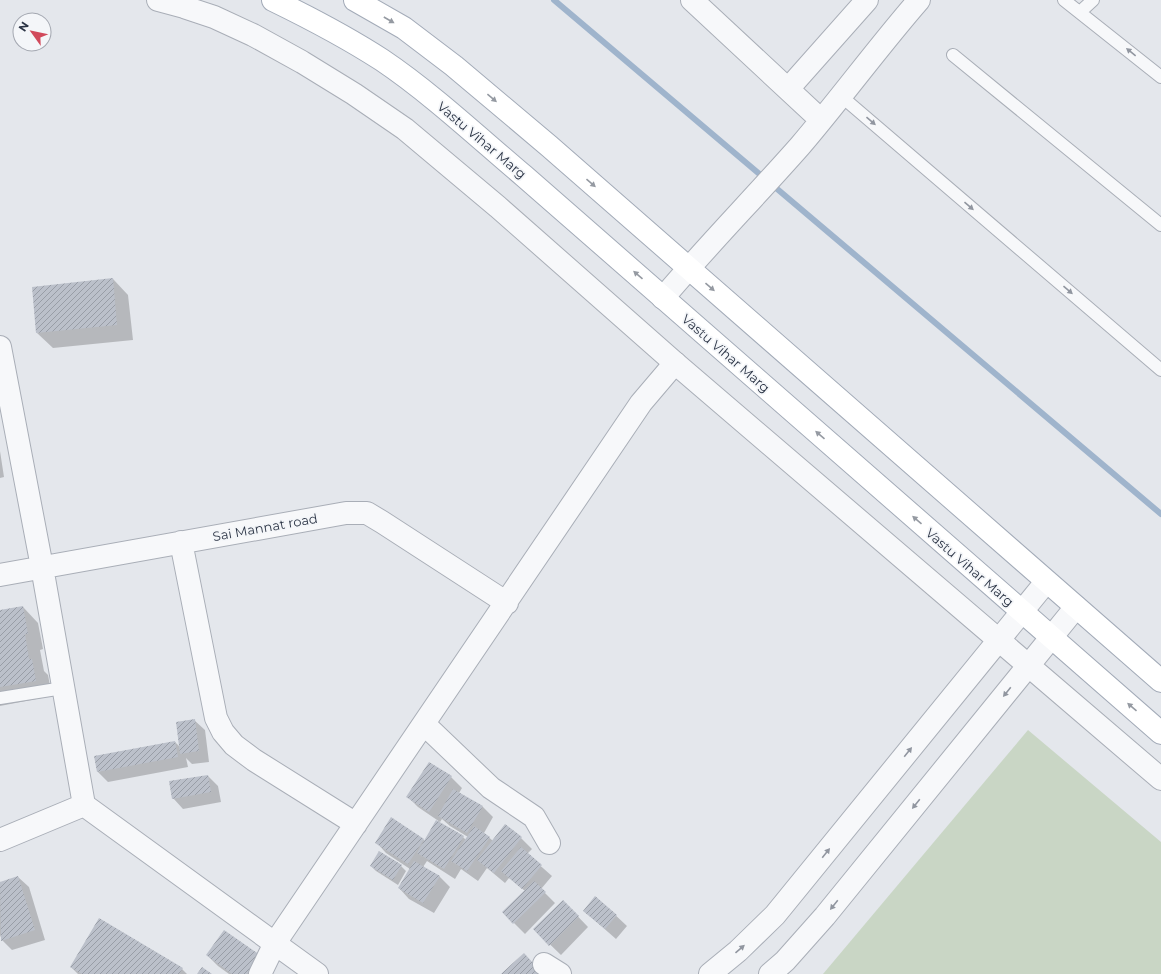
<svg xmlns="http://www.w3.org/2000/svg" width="1161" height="974" viewBox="0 0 1161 974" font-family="Montserrat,sans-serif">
<defs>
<pattern id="building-hatch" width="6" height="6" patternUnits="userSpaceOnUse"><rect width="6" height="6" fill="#bbc0ca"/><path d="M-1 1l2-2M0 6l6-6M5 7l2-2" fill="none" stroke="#989da6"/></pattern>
</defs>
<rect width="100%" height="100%" fill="#e4e7ec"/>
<path fill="#c9d6c5" d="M 1028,730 L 1161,842 L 1161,974 L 823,974 Z"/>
<path fill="#0003" d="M 113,279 L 128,295 L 133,340 L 53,348 L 37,333 Z
M 0,451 L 4,477 L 0,478 Z
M 23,607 L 38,623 L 43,649 L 40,650 L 44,671 L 48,675 L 52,696 L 0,706 L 0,611 Z
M 194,720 L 205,730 L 209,762 L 192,764 L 186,758 L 188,767 L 108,782 L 98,772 L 175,742 L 181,748 Z
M 430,763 L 451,777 L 462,788 L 459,793 L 483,807 L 493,817 L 484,833 L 493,841 L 505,825 L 521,838 L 532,849 L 527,854 L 552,876 L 541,889 L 555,903 L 525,934 L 503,912 L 525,891 L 509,878 L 505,883 L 487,868 L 478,881 L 461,869 L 455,879 L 427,861 L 423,867 L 439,876 L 450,887 L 434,913 L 409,899 L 399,888 L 410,869 L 386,853 L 376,842 L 391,819 L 425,841 L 463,837 L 466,840 L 468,837 L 450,826 L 442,819 L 440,822 L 418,807 L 408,797 Z
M 208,776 L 218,786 L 221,802 L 183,809 L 173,798 Z
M 380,852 L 401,866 L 406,871 L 398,885 L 376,871 L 371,866 Z
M 18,877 L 29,887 L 45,940 L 12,950 L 2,940 L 0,935 L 0,883 Z
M 596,897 L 627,926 L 616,939 L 584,911 Z
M 563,901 L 588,927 L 561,955 L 534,929 Z
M 207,955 L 265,974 L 229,974 L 218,966 Z
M 71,967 L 182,969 L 187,974 L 78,974 Z"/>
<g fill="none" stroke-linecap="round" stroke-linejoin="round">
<path stroke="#9fb4cc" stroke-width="6" d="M 554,0 L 1161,514"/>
</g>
<path fill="url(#building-hatch)" d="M 113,278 L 117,325 L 36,333 L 32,287 Z
M 23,606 L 28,634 L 25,634 L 29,659 L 32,659 L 36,681 L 0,687 L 0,610 Z
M 195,719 L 199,751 L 180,754 L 176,722 Z
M 175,741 L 178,757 L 97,772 L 94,756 Z
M 429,762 L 452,776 L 429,812 L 406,797 Z
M 208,775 L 211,792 L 172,799 L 169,781 Z
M 453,789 L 483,806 L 467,833 L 438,816 Z
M 391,817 L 424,839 L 408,864 L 375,843 Z
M 436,820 L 464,836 L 444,869 L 417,853 Z
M 505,824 L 522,837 L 494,873 L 477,860 Z
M 474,826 L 490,837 L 467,871 L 451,861 Z
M 521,847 L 542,865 L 522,889 L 501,871 Z
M 379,851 L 402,865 L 393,880 L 370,866 Z
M 414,861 L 440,876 L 423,903 L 398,888 Z
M 18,876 L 35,930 L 1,941 L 0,882 Z
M 534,881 L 546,892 L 513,924 L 502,912 Z
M 595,896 L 617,915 L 605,929 L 583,911 Z
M 563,900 L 579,916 L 549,946 L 533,929 Z
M 99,918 L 183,968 L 179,974 L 82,974 L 70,967 Z
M 224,930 L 260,955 L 247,974 L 232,974 L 206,955 Z
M 524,953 L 543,974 L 501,974 Z
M 202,967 L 212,974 L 197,974 Z"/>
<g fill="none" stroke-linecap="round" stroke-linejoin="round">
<g stroke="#a9aeb7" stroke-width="14">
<path id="service" d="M 1064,0 L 1161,77
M 1080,12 L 1093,0
M 953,55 L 1161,225
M 841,96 L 1161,370
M 0,698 L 63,688"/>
</g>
<g stroke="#a9aeb7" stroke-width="24">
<path id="minor" d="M 692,0 L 821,120
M 788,89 L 867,0
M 663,298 C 707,246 755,197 800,146 C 841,98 878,47 919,0
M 0,347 L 42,567 L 84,805 L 317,974
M 181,542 L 216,718 L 223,732 L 234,745 L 254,760 L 356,824
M 0,575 L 346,513 L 367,513 L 382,522 L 507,603
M 424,724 L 491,788 L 534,817 L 549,843
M 0,840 L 84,805
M 544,964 L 560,974
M 260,974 L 275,943 L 641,403 L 675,363"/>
</g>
<g stroke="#a9aeb7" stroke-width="24">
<path id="tertiary" d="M 158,0 L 184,7 L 214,17 L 253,35 L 302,62 L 354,94 L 405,129 L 498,207 L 675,363 L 1161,779
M 710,974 L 738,951 L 775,915 L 1046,582
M 770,974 L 785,961 L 825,916 L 1076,607"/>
</g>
<g stroke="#a3abb8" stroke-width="24">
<path id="primary" d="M 273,0 C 310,18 348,38 382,60 C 431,93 479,138 524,176 L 1161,733
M 355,0 L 404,28 L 454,66 L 549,146 L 1161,681"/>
</g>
<use href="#service" stroke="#f7f8fa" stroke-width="12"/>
<use href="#minor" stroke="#f7f8fa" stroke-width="22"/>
<use href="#tertiary" stroke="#f7f8fa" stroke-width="22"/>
<use href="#primary" stroke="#fff" stroke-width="22"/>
</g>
<defs><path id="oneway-solid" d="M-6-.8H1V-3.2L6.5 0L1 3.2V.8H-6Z"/></defs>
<g fill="#959aa2">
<use href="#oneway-solid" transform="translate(389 20) rotate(30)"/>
<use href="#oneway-solid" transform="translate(492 98) rotate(40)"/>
<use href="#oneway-solid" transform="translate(591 183) rotate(41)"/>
<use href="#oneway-solid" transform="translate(638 275) rotate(-139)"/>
<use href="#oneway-solid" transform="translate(710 287) rotate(41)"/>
<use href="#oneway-solid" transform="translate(820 435) rotate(-139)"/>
<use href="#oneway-solid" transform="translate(917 520) rotate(-139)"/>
<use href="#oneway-solid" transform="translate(1132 707) rotate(-139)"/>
</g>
<g fill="#9196a0">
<use href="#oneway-solid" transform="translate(1131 52) rotate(-141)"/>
<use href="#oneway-solid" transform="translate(871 121) rotate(41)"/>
<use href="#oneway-solid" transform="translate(969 206) rotate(41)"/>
<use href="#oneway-solid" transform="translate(1068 290) rotate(41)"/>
<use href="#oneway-solid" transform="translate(1007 692) rotate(129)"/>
<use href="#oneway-solid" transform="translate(908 752) rotate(-51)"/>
<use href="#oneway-solid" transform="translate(916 804) rotate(129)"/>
<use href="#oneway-solid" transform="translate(826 853) rotate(-51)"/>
<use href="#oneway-solid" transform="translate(834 905) rotate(129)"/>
<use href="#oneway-solid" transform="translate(740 949) rotate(-41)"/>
</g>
<g text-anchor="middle" stroke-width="3.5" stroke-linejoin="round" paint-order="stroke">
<g font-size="13" fill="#2b3445" stroke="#f4f6f9">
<text transform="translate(482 140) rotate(40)" y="5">Vastu Vihar Marg</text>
<text transform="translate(726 353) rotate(41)" y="5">Vastu Vihar Marg</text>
<text transform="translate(265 527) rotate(-10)" y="5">Sai Mannat road</text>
<text transform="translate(970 567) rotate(41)" y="5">Vastu Vihar Marg</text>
</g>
</g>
<g transform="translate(32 32) rotate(303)"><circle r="19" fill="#f4f6f9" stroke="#a4a8b1"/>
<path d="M0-3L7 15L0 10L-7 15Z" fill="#d1495b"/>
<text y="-6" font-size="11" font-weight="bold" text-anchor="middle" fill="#2b3445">N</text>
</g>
</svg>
